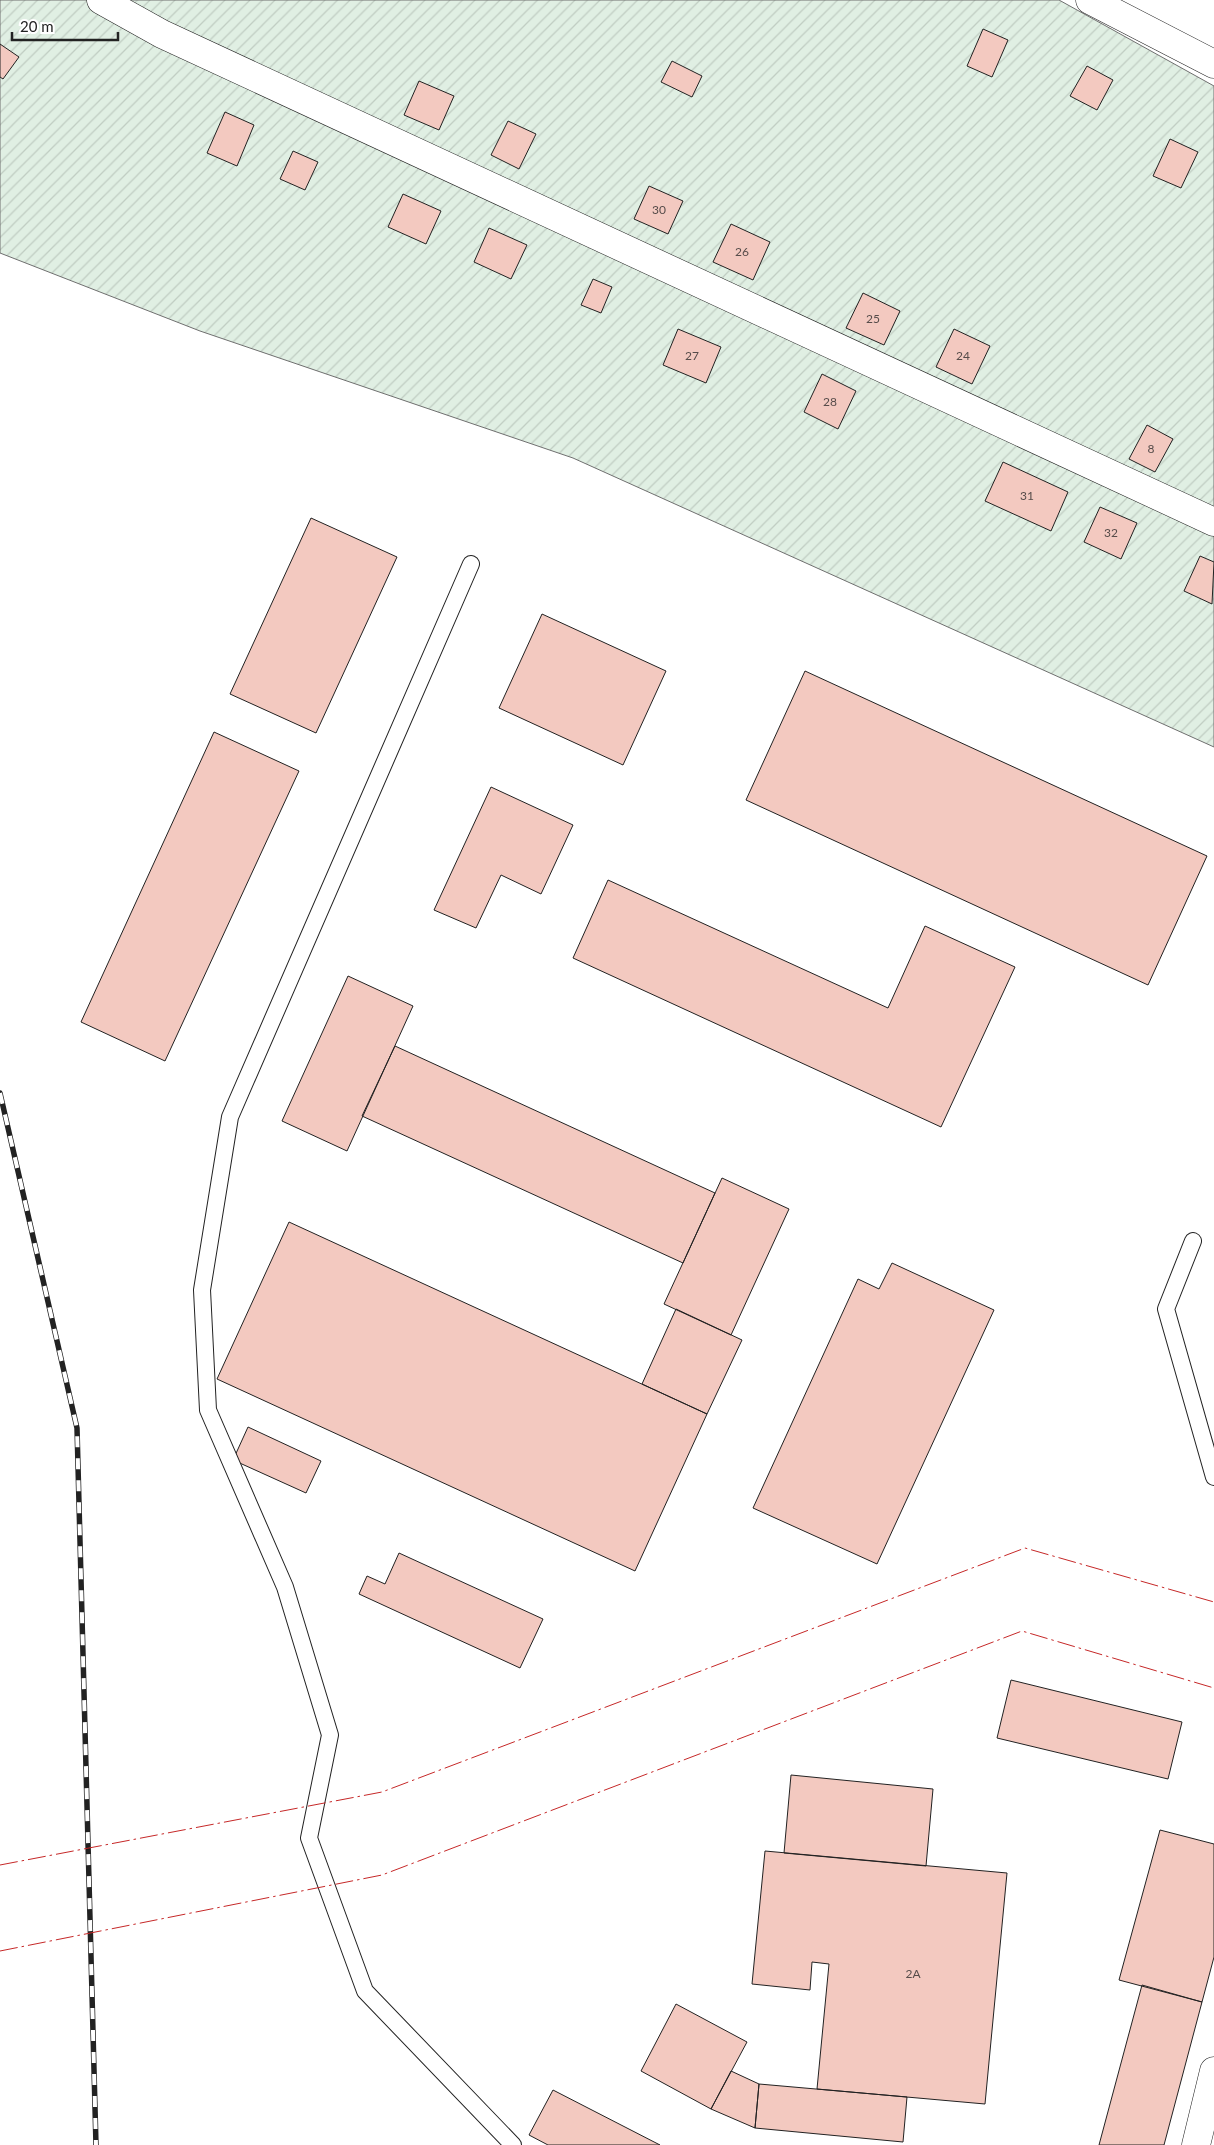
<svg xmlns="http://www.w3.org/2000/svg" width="1214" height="2145" viewBox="0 0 1214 2145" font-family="Lato,sans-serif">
<defs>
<pattern id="garden-furrows" width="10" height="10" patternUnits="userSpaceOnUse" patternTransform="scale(1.25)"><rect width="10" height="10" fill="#e0efe3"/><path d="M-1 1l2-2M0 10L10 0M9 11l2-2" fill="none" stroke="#c0cdc2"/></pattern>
</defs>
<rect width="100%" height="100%" fill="#fff"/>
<path fill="url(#garden-furrows)" stroke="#6f6f6f" d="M 0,0 L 1059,0 L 1214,86 L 1214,747 L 573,458 L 200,331 L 0,253 Z"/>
<path fill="#f3c9c0" stroke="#222" d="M 983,29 L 1008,40 L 992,77 L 967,66 Z
M 0,44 L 19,57 L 3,79 L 0,77 Z
M 672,61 L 702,76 L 692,97 L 661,82 Z
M 1087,66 L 1113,80 L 1097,110 L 1070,96 Z
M 419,81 L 454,96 L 439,130 L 404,115 Z
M 225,112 L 254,125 L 237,166 L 207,153 Z
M 508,121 L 536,134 L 519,169 L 491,155 Z
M 1170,139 L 1198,152 L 1181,188 L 1153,176 Z
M 293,151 L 318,162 L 305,190 L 280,179 Z
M 649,186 L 683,201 L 668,234 L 634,219 Z
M 403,194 L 441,211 L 426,244 L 388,227 Z
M 731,224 L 770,242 L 753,280 L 713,262 Z
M 489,228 L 527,245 L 511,279 L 474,262 Z
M 593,279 L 612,287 L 601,313 L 581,305 Z
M 863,293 L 900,311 L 884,345 L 846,328 Z
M 678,329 L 721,347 L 706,383 L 663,365 Z
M 954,329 L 990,346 L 972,384 L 936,367 Z
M 822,374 L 856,391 L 838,429 L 804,412 Z
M 1147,425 L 1173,439 L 1155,472 L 1129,459 Z
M 1003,462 L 1068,492 L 1051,531 L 985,501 Z
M 1100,507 L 1137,523 L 1121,559 L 1084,542 Z
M 311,518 L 397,557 L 316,733 L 230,694 Z
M 1200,556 L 1214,562 L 1212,604 L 1184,591 Z
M 542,614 L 666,671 L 623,765 L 499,708 Z
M 805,671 L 1207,856 L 1148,985 L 746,800 Z
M 214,732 L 299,771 L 165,1061 L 81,1022 Z
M 491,787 L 573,825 L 541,894 L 501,875 L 476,928 L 434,910 Z
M 608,880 L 888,1008 L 925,926 L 1015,967 L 941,1127 L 573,958 Z
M 348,976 L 413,1006 L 347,1151 L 282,1121 Z
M 395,1046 L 715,1193 L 683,1263 L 362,1116 Z
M 722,1178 L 789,1209 L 731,1335 L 664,1304 Z
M 289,1222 L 707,1414 L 635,1571 L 217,1379 Z
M 892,1263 L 994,1310 L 877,1564 L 753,1508 L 858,1279 L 879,1289 Z
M 676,1309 L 742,1340 L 707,1414 L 642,1384 Z
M 248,1427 L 321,1461 L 306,1493 L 233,1460 Z
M 399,1553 L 543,1619 L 520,1668 L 359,1594 L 367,1576 L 385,1584 Z
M 1011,1680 L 1182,1722 L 1168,1779 L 997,1738 Z
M 791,1775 L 933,1789 L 926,1866 L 784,1853 Z
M 1160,1830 L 1214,1844 L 1214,1957 L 1202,2002 L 1119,1980 Z
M 765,1851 L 1007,1873 L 985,2104 L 817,2089 L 829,1964 L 812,1962 L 810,1990 L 752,1984 Z
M 1142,1985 L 1202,2002 L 1164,2145 L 1099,2145 Z
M 676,2004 L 747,2042 L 711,2109 L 641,2071 Z
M 731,2071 L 759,2084 L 755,2128 L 711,2109 Z
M 759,2084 L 907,2097 L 903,2142 L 755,2128 Z
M 553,2090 L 660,2145 L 548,2145 L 529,2135 Z"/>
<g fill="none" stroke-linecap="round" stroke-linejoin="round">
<g stroke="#222" stroke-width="18">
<path id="lane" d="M 471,564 L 230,1117 L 202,1290 L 208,1410 L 285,1587 L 330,1735 L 309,1838 L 365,1991 L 513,2145
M 1193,1241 L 1166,1309 L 1214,1477"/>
</g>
<g stroke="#222" stroke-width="29">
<path id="street" d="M 101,0 L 162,34 L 1214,522
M 1090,0 L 1214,64
M 1196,2145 L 1214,2071"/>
</g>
<use href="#lane" stroke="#fff" stroke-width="16"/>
<use href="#street" stroke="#fff" stroke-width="28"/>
<g stroke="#222" stroke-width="5.5">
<path id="rail" d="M 0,1093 L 77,1428 L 96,2145"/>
</g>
<use href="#rail" stroke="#fff" stroke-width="4" stroke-dasharray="11" stroke-linecap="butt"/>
<path stroke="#c62828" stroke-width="1" stroke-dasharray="18 4 2.5 4" stroke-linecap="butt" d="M 0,1865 L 382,1792 L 1025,1548 L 1214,1602
M 0,1951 L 382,1875 L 1022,1631 L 1214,1688"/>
</g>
<g text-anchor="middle" stroke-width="4" stroke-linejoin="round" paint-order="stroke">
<g font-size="12" fill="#564c4a">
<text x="659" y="214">30</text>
<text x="742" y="256">26</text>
<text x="873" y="323">25</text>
<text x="692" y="360">27</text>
<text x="963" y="360">24</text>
<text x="830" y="406">28</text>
<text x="1151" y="453">8</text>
<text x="1027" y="500">31</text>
<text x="1111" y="537">32</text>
<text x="913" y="1978">2А</text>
</g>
</g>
<path d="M12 32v8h106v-8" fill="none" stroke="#222222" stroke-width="2.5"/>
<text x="20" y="32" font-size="15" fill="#222222" stroke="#ffffff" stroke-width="4" paint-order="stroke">20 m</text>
</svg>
